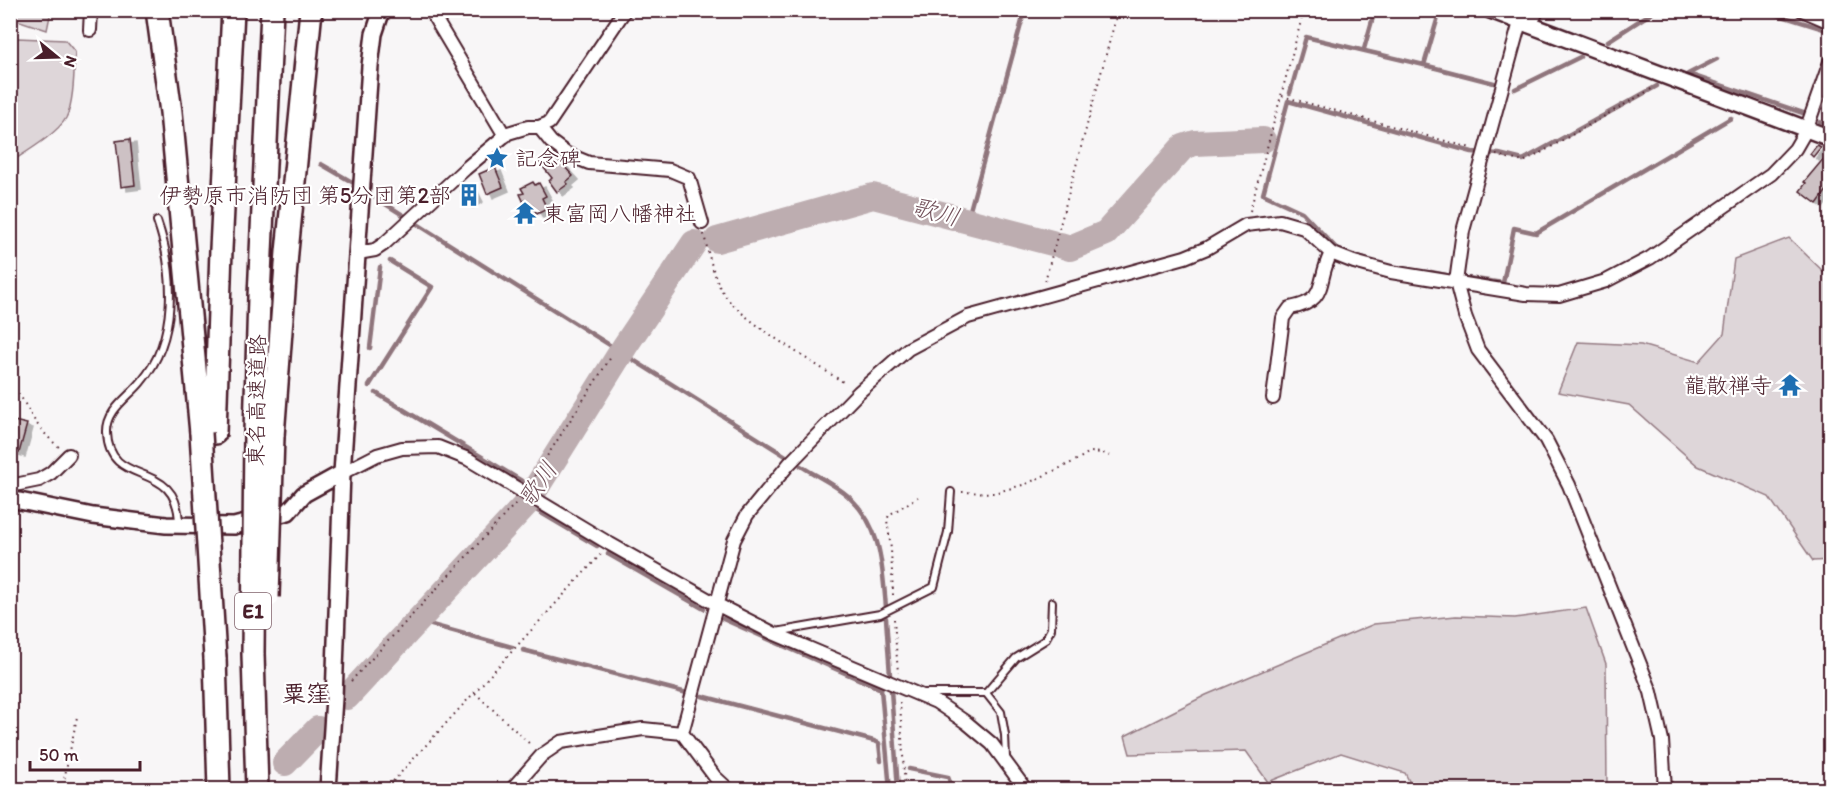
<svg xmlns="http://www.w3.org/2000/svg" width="1841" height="800" viewBox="0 0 1841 800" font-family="Itim,'Klee One',sans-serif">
<defs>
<filter id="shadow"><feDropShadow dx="6" dy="4" stdDeviation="0" flood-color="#0004"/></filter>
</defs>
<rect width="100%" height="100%" fill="#f8f6f7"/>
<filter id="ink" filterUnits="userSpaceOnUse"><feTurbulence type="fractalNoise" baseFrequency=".0167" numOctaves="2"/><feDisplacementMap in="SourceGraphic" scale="12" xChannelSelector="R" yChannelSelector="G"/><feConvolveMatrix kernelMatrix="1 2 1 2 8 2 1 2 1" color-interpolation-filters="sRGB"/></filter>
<g filter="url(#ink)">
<path fill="#ded6d9" stroke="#947a82" stroke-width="1.5" d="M 10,11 L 51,11 L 47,30 L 11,18 Z
M 17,38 L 65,40 L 75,52 C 74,70 74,103 66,118 C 57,134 26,152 11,162 L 11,78 Z
M 1789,238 L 1830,278 L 1830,560 L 1813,561 L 1769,497 L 1698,466 L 1629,405 L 1558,392 L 1578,342 L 1641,345 L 1699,362 L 1724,334 L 1734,259 Z
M 1586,608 L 1606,664 L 1607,789 L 1413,789 L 1405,773 L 1341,753 L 1268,782 L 1246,751 L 1130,754 L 1125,736 L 1206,695 L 1374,624 L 1456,616 L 1515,618 Z"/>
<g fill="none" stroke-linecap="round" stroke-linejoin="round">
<path stroke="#8f747b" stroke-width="4.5" d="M 1762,10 L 1827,30
M 1608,41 L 1656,10
M 1364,49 L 1375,10
M 1424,65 L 1494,83
M 1688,74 L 1803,113
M 1688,74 L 1717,59
M 1515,89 L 1580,57
M 1290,93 L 1306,37 L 1424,65 L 1440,10
M 1820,122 L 1830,127
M 321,164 L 352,182
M 376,198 L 789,458
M 967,221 L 1025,10
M 1364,259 L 1338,250 L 1302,212 L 1263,194 L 1288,101 L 1472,152 L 1499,154 L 1523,160 L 1657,86
M 1431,272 L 1446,275
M 1468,278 L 1503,283 L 1514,228 L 1536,233 L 1731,118
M 370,348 L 380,267
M 369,386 L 432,287 L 390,261
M 376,393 L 525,483
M 801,466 C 816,476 835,484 848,496 C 882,527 882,564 886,607
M 526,504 L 597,546
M 608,554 L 704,609
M 886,618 L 898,790
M 723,619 L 881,689 L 890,790
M 417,621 L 512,647
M 523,650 L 687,693
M 702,696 L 874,741 L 879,743 L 881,761
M 909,769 L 948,777 L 953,790"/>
<path stroke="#bdadb0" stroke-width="26" d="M 717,240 L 873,196 L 1052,243
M 1060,245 L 1070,248 L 1106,233 L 1183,147 L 1195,143 L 1263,140
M 347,697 L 526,504 L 625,346 L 694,243
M 285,763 L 318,729"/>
</g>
<path fill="#cdc1c4" stroke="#4a1f2b" stroke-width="1.5" filter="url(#shadow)" d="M 130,139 L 135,185 L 121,187 L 116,141 Z
M 1817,145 L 1821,147 L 1813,157 L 1810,154 Z
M 1830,151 L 1830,186 L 1817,204 L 1800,191 L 1806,183 L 1804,182 Z
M 554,155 L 573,176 L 566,182 L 568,184 L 557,192 L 549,181 L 552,178 L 539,162 L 547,156 L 550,159 Z
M 495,167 L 503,187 L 487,194 L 479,174 Z
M 533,182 L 535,185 L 539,183 L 546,196 L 542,198 L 547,209 L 537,214 L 532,205 L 526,207 L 520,194 L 524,193 L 521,188 Z
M 471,186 L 477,198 L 467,204 L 461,191 Z
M 10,420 L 27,424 L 19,453 L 10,450 Z"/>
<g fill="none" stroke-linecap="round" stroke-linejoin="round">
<g stroke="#4a1f2b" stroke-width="10">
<path id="service" d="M 157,221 C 175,272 178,339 141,382 C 128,398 106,410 107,433 C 109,491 179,456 179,525
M 776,632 L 880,614 L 934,587 L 948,532 L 951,492
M 923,693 L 986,693 L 1016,658 L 1045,640 L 1051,629 L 1052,602
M 986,693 L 1001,712 L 1005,735 L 1006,758"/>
</g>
<g stroke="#4a1f2b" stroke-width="16">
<path id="minor" d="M 430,10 L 505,136
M 1802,10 L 1830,22
M 1520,22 L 1463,231 L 1456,282 L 1465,316 L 1478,350 L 1546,440 L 1569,485 L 1651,692 L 1662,740 L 1665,790
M 1529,26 L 1538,10
M 90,30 L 91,10
M 539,127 L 551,142 L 567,154 L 589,163 L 670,170 L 689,178 L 702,223
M 358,253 L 375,250 L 384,244 L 465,169 L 508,133 L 528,127 L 539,127 L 549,123 L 625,10
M 1273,398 L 1283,318 L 1290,308 C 1329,301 1316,282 1331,253
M 342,473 L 377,455 L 402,448 L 438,447 L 468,459 L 610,544 L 716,604 L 773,633 L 936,702 L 967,723 L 992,744 L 1026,790
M 10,486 L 39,480 L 51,473 L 69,455
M 511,790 L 542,755 L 561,742 L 643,729 L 682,733
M 729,790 L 715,777 L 682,733 L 734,540 L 747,515 L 789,464 L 859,392 L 908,349 L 968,317 L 1185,257 L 1207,248 L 1246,225 L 1280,221 L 1304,228 L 1331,253 L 1354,262 L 1391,272 L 1526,294 L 1559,295 L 1606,281 L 1650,258 L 1771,174 L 1795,149 L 1806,130 L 1830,62"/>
</g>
<g stroke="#4a1f2b" stroke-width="20">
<path id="tertiary" d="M 1490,10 L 1830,138
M 10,499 L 93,516 L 133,521 L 166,525 L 234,526 L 288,512 L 304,494 L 342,473
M 328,790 L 334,698 L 342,473 L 370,66 L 374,34 L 382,10"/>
</g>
<g stroke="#4a1f2b" stroke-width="26">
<path id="motorway" d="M 157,10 L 171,112 L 201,433
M 255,432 L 259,297 L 272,10
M 215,433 L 221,249 L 233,10
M 273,436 L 287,252 L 311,10
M 215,658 L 219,790"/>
</g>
<path stroke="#4a1f2b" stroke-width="2" stroke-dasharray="1.5 4.5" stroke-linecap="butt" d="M 1282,96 L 1471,148
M 1496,155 L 1523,162 L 1532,158 L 1653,88
M 1250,211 L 1304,10
M 704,234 C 708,253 713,274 722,291 C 736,318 818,365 846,384
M 1045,281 L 1118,10
M 10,385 C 22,394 25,406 33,418 C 40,429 49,439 60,448
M 531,481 L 611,357
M 962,492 L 994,493 L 1026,484 L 1073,462 L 1090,452 L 1103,453 L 1114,458
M 893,595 L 891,549 L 887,520 L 889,515 L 918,497
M 894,619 L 898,673
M 351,681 L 516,503
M 475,693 L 532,746
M 900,702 L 905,790
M 62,790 L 77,717
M 385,790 L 602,553
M 625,790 L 629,785"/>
<use href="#service" stroke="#fff" stroke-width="6"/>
<use href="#minor" stroke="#fff" stroke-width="12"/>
<use href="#tertiary" stroke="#fff" stroke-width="15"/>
<use href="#motorway" stroke="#fff" stroke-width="21"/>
<g stroke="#4a1f2b" stroke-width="26" stroke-linecap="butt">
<path id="motorway-bridge" d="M 255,432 L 253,654 L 257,790
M 201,433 L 215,658
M 268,597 L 273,436"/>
</g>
<use href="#motorway-bridge" stroke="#fff" stroke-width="21"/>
</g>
</g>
<defs>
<g id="sight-bare" transform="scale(1.8)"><path d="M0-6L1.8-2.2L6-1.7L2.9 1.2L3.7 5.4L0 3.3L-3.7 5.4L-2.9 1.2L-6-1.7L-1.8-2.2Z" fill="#1f6fb2" stroke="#fff" stroke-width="2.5" paint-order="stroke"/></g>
<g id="building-bare" transform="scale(1.8)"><path d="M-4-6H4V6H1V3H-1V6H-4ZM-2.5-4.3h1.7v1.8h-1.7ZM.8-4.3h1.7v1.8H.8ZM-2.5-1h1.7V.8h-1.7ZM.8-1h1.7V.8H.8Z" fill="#1f6fb2" stroke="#fff" stroke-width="2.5" paint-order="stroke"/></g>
<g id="temple-bare" transform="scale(1.8)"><path d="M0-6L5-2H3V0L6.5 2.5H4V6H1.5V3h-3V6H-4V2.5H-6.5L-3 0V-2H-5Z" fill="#1f6fb2" stroke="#fff" stroke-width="2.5" paint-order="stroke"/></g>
</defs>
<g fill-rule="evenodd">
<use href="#sight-bare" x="497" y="158"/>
<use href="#building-bare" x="469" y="195"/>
<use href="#temple-bare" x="525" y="213"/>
<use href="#temple-bare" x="1790" y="385"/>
</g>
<g text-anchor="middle" stroke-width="4.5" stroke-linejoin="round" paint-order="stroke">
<rect fill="#fff" stroke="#80626b" stroke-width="1.5" x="235" y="593" width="36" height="36" rx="4.5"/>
<g font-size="21" font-weight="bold" fill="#4a1f2b">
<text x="253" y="618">E1</text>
</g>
<g font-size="22" fill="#4a1f2b" stroke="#fff" text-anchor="start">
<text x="515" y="166">記念碑</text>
<text x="451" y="203" text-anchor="end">伊勢原市消防団 第5分団第2部</text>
<text x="543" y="221">東富岡八幡神社</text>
<text x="1772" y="393" text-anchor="end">龍散禅寺</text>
</g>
<g font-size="22" fill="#4a1f2b" stroke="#fff">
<text transform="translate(256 400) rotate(-89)" y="8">東名高速道路</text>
</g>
<g font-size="24" font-style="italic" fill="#72515a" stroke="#fff">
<text transform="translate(936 212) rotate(15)" y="8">歌川</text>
<text transform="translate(538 484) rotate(-56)" y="8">歌川</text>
</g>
<g font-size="24" font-weight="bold" fill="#4a1f2b" stroke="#fff">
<text x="306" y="702">粟窪</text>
</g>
</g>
<rect width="1841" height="800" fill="none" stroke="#fff" stroke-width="36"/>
<rect x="18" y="18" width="1805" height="764" fill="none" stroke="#4a1f2b" stroke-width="2" filter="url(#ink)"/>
<g transform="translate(57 57) rotate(109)" stroke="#ffffff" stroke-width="4.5" paint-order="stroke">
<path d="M0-4.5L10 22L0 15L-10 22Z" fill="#4a1f2b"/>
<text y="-9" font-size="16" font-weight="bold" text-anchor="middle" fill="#4a1f2b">N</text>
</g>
<path d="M30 761v9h110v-9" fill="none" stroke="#4a1f2b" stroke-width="3"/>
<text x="39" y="761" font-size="18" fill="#4a1f2b" stroke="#ffffff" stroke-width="4.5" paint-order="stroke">50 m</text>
</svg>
